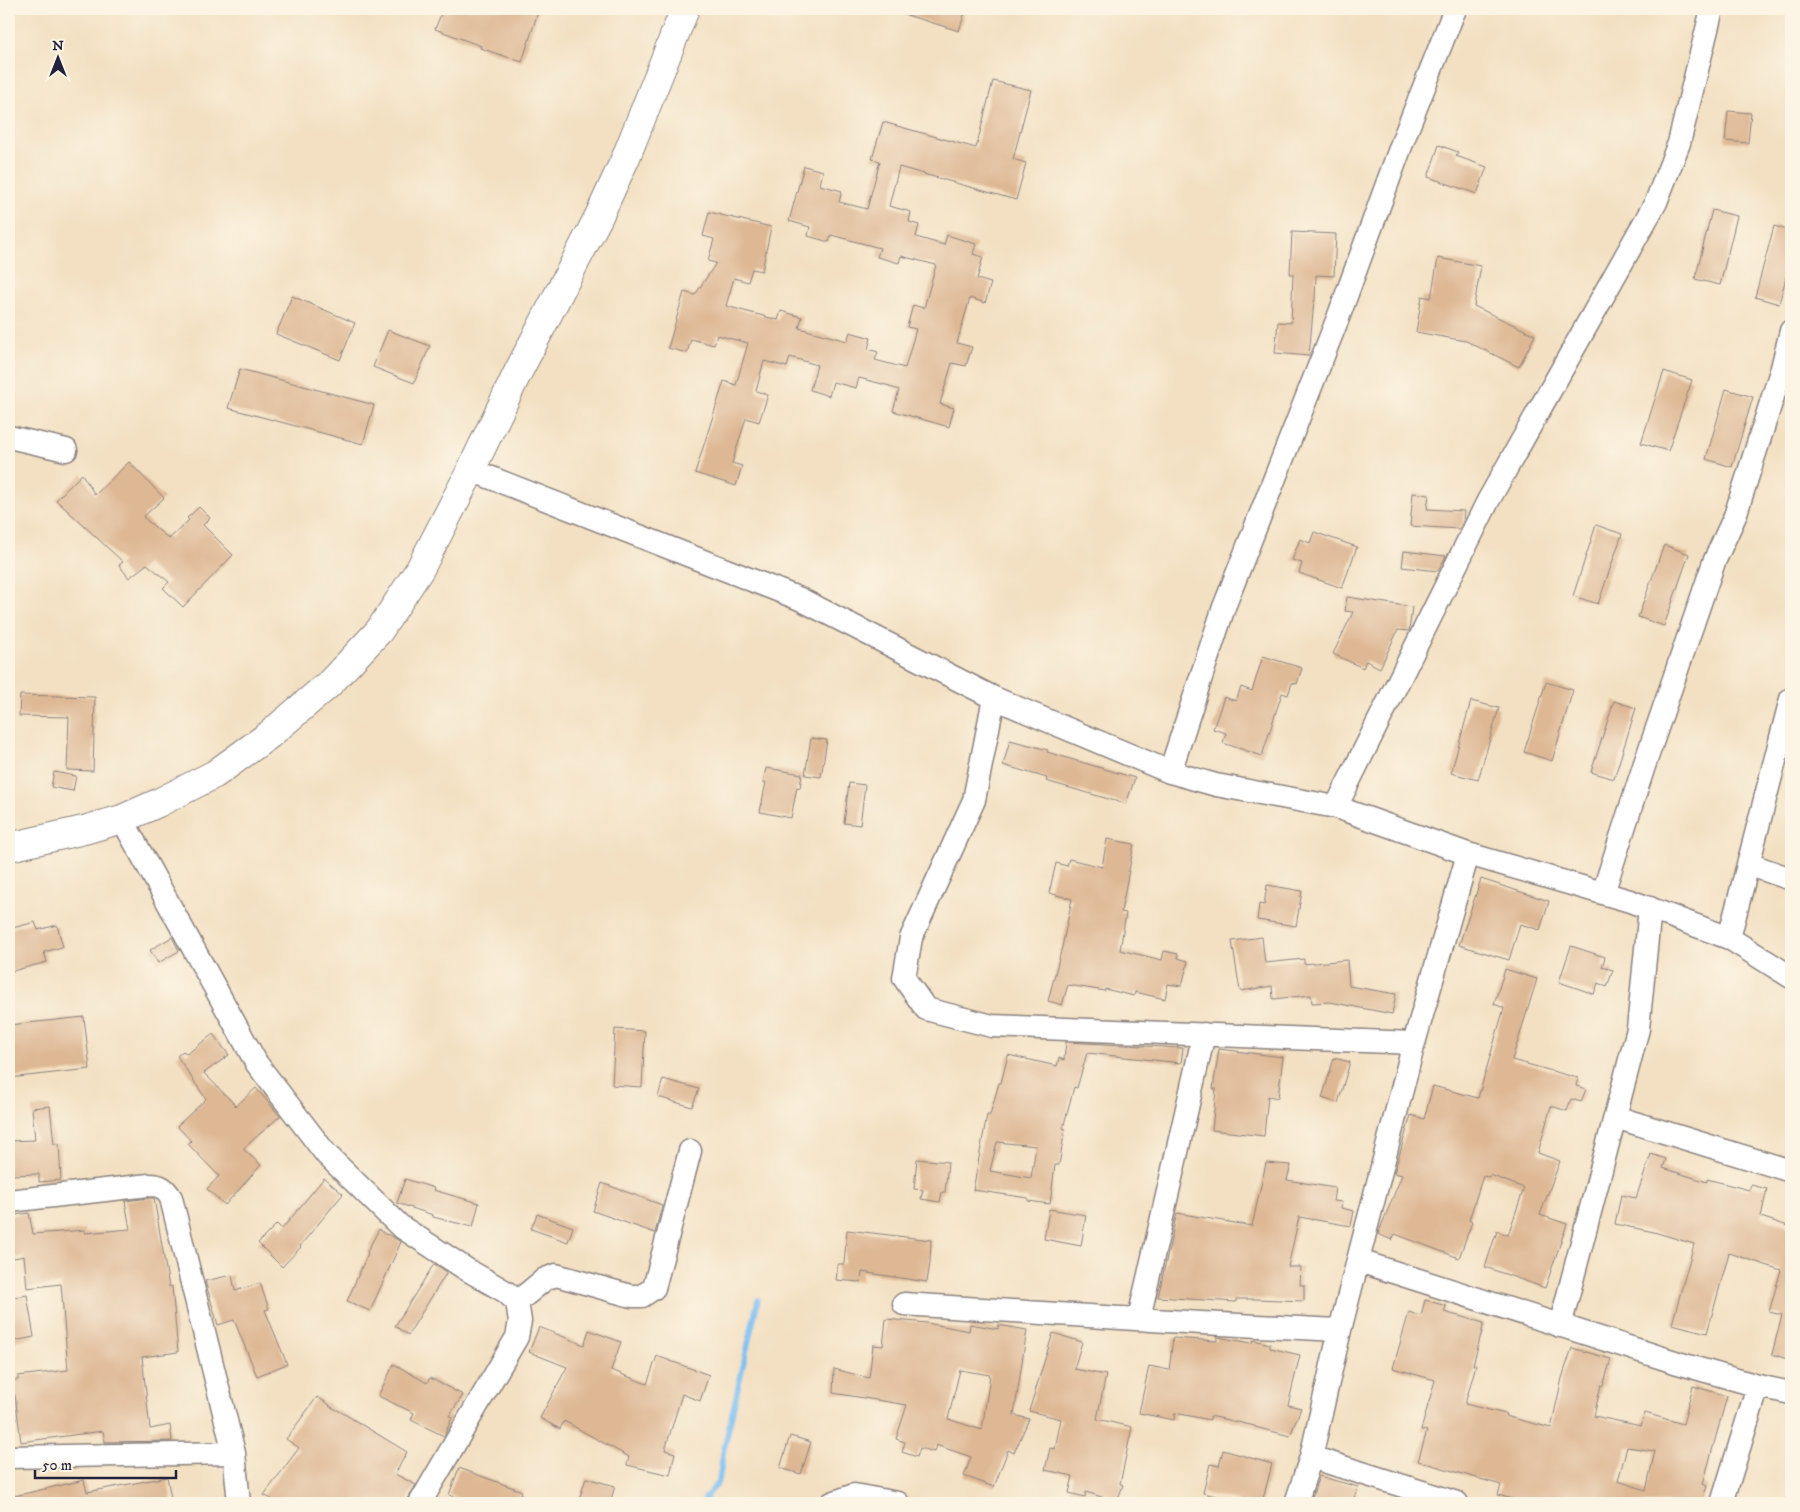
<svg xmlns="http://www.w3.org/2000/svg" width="1800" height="1512" viewBox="0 0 1800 1512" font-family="'IM FELL DW Pica',serif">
<rect width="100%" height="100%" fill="#fcf5e5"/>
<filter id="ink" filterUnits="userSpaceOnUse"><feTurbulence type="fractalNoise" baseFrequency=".02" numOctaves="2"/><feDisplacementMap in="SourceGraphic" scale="10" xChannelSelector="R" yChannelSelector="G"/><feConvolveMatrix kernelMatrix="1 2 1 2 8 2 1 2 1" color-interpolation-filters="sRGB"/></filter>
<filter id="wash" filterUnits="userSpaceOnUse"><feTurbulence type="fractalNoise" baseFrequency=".0096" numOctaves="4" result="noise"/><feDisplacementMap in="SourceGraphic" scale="20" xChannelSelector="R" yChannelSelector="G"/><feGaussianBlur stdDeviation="1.12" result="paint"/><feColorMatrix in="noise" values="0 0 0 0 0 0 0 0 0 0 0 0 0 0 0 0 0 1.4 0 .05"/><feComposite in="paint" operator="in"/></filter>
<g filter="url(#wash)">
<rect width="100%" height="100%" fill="#f3e0c2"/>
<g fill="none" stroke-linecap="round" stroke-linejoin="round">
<path stroke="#7dbff2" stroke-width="5.5" d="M 704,1503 L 704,1500 L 719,1481 L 723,1453 L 758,1300"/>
</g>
<g id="blocks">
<path fill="#deb894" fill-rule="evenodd" d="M 443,9 L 539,9 L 522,62 L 480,48 L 481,46 L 435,29 Z
M 898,9 L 966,9 L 959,31 L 897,12 Z
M 993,81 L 1031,90 L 1013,159 L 1026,163 L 1016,200 L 899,167 L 889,206 L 911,212 L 909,222 L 919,225 L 916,237 L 944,245 L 947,235 L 976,244 L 973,254 L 983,257 L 977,279 L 991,283 L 985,303 L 970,298 L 957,343 L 972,347 L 966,366 L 952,363 L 940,404 L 954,408 L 949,427 L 893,411 L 899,390 L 890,387 L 890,386 L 859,378 L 856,388 L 833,382 L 829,396 L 810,390 L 817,365 L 790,357 L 787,367 L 764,361 L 756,391 L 768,395 L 759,422 L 746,418 L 732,463 L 742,466 L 736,486 L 695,473 L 724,381 L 736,385 L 748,343 L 717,335 L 714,345 L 691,339 L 687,353 L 668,348 L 684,292 L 695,295 L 716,263 L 708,261 L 714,239 L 703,236 L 709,212 L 771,227 L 762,271 L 752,269 L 748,282 L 734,278 L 726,306 L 778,320 L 781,311 L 802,317 L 799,328 L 847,341 L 850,332 L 871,338 L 868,349 L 878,352 L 875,360 L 905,368 L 916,329 L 907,327 L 913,305 L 924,308 L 936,265 L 901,256 L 899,263 L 877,257 L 880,248 L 831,235 L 829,242 L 808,236 L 810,227 L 789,221 L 804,166 L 823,171 L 820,185 L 842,191 L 839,202 L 867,209 L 880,161 L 872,159 L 883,122 L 976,148 Z
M 1728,111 L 1751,113 L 1748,143 L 1725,141 Z
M 1439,145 L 1458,152 L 1456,156 L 1487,167 L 1477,194 L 1428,177 Z
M 1712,210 L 1737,216 L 1720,285 L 1695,279 Z
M 1774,226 L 1791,231 L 1791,259 L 1779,304 L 1755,297 Z
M 1292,232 L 1336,234 L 1334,276 L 1316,275 L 1315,301 L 1314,301 L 1309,356 L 1275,353 L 1278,322 L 1291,323 L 1293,274 L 1290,274 Z
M 1438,258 L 1481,266 L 1474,306 L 1535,335 L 1519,367 L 1466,341 L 1416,332 L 1422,296 L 1431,298 Z
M 292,296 L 355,323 L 340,360 L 276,334 Z
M 388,330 L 430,346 L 414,383 L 373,367 Z
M 240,369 L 374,405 L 363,444 L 228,408 Z
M 1664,371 L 1692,380 L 1668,451 L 1641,443 Z
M 1726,389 L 1753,397 L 1732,467 L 1706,459 Z
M 129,462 L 164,498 L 143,517 L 169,539 L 189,520 L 187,518 L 199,507 L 210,518 L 203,525 L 233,555 L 183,607 L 163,588 L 169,582 L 147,564 L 129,578 L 119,565 L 123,562 L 56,500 L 82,474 L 95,495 Z
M 1413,493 L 1429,495 L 1427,509 L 1464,511 L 1463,522 L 1459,529 L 1410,526 Z
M 1596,525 L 1622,534 L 1598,604 L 1573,596 Z
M 1314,532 L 1357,547 L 1342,588 L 1299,573 L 1302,563 L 1292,560 L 1300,539 L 1310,543 Z
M 1664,545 L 1689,554 L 1664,626 L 1638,617 Z
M 1404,551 L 1446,556 L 1438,571 L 1402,567 Z
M 1347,597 L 1412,607 L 1409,631 L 1398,630 L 1380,668 L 1366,661 L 1363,668 L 1333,654 L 1353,612 L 1345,611 Z
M 1263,656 L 1302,668 L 1297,684 L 1292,683 L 1288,695 L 1282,693 L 1262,756 L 1223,743 L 1226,733 L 1213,729 L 1224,697 L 1236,701 L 1241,687 L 1252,691 Z
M 1546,682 L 1573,690 L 1552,761 L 1524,752 Z
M 20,695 L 95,697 L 93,771 L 67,770 L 69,717 L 19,716 Z
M 1471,701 L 1499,708 L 1478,780 L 1451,773 Z
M 1614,701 L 1636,708 L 1614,779 L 1591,772 Z
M 811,738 L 827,740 L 821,777 L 805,775 Z
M 1010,740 L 1048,750 L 1047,752 L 1135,778 L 1126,804 L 1046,781 L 1047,778 L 1003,765 Z
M 766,768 L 802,774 L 800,788 L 797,787 L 791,818 L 760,812 L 766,782 L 763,782 Z
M 54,772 L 76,776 L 73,791 L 51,787 Z
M 849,783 L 865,785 L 860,825 L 844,823 Z
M 1107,839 L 1134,844 L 1121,912 L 1126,913 L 1120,950 L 1162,960 L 1164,951 L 1178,954 L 1178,958 L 1188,961 L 1182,986 L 1168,984 L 1165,999 L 1135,992 L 1134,996 L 1105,989 L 1105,991 L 1068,985 L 1062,1005 L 1048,1001 L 1062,947 L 1072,899 L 1049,893 L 1056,863 L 1067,866 L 1069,859 L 1102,867 Z
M 1481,879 L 1549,901 L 1540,930 L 1520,924 L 1509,960 L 1459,945 Z
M 1267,885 L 1302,891 L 1296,926 L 1257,920 L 1259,904 L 1264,905 Z
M 35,922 L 38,930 L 57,925 L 63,947 L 44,952 L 47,962 L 9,972 L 9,929 Z
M 172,937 L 179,951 L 158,963 L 150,950 Z
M 1262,937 L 1265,963 L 1304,959 L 1304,964 L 1347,960 L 1349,986 L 1396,994 L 1392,1014 L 1330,1002 L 1312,1003 L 1311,995 L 1273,999 L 1272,986 L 1240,991 L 1232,941 Z
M 1571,946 L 1605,957 L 1602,967 L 1613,970 L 1607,987 L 1598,983 L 1594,994 L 1559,982 Z
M 1505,969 L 1537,979 L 1512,1060 L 1578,1078 L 1576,1086 L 1586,1089 L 1581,1102 L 1571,1099 L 1567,1111 L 1551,1106 L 1538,1153 L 1560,1161 L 1540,1215 L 1567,1224 L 1545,1288 L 1485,1267 L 1497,1231 L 1508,1235 L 1524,1188 L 1490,1175 L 1489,1177 L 1483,1176 L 1469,1220 L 1472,1222 L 1459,1258 L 1395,1234 L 1392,1240 L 1378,1234 L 1402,1175 L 1394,1173 L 1411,1115 L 1424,1119 L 1433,1086 L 1478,1098 L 1504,1008 L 1494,1004 Z
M 84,1017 L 90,1069 L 9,1078 L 9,1025 Z
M 615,1029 L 645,1031 L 642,1087 L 612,1085 Z
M 213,1034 L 229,1055 L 204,1073 L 236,1106 L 256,1088 L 280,1116 L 243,1149 L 261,1165 L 225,1205 L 207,1189 L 219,1176 L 188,1144 L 191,1141 L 177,1126 L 206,1099 L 177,1056 L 183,1051 L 187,1054 Z
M 1066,1042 L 1183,1048 L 1181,1063 L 1087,1053 L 1077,1088 L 1074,1087 L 1063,1128 L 1065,1129 L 1059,1165 L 1055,1165 L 1050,1204 L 1028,1201 L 1028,1198 L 973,1190 L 987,1115 L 990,1115 L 999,1083 L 1001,1083 L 1008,1055 L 1057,1066 L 1059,1058 L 1064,1060 ZM 997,1142 L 1036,1146 L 1031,1178 L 990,1171 Z
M 1219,1049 L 1283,1057 L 1278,1098 L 1268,1096 L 1264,1136 L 1212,1130 L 1216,1089 L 1213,1089 Z
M 1334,1058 L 1350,1062 L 1338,1103 L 1322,1098 Z
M 663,1079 L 699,1089 L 692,1107 L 658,1097 Z
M 50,1106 L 54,1144 L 59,1144 L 61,1180 L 39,1182 L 39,1174 L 9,1175 L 9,1141 L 35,1140 L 32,1108 Z
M 1651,1154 L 1666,1159 L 1663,1168 L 1707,1182 L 1707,1179 L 1749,1190 L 1751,1185 L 1767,1189 L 1761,1217 L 1791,1227 L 1791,1344 L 1787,1359 L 1772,1354 L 1782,1315 L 1769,1312 L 1781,1270 L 1729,1253 L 1707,1333 L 1672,1324 L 1694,1244 L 1654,1232 L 1615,1224 L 1621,1195 L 1636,1198 Z
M 917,1159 L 948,1162 L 945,1192 L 942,1192 L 940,1202 L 921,1199 L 923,1190 L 914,1189 Z
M 1266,1163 L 1291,1165 L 1287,1180 L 1335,1188 L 1333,1201 L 1342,1202 L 1341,1208 L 1354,1211 L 1351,1226 L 1299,1217 L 1288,1267 L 1301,1267 L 1300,1285 L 1304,1285 L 1304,1301 L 1256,1299 L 1236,1299 L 1236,1302 L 1158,1297 L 1177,1213 L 1252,1226 Z
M 324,1178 L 343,1194 L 300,1246 L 301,1247 L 282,1267 L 258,1243 L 277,1224 L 282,1229 Z
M 405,1179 L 434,1188 L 433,1190 L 479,1203 L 473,1227 L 433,1217 L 433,1215 L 397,1203 Z
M 602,1183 L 662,1205 L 655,1233 L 593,1211 Z
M 150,1198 L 154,1198 L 169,1287 L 172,1286 L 178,1352 L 142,1357 L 150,1429 L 170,1425 L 172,1441 L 105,1442 L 103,1431 L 21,1442 L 15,1395 L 9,1395 L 9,1380 L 18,1380 L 18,1376 L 68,1370 L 61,1284 L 27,1288 L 24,1256 L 9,1259 L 9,1216 L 29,1213 L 33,1234 L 85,1230 L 85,1233 L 130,1229 L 125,1201 Z
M 1049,1209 L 1086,1215 L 1081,1246 L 1044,1239 Z
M 537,1214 L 573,1227 L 568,1242 L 531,1229 Z
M 379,1229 L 386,1235 L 387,1234 L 401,1242 L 370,1311 L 347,1301 L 368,1253 L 367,1252 Z
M 847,1230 L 931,1240 L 930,1263 L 927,1282 L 862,1272 L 861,1282 L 836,1280 L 838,1264 L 844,1264 Z
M 434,1264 L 447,1272 L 408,1335 L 395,1326 Z
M 232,1275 L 235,1291 L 260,1283 L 269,1309 L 265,1310 L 287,1364 L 257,1376 L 234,1320 L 218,1325 L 205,1281 Z
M 27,1295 L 34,1337 L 9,1342 L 9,1298 Z
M 1425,1300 L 1446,1306 L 1444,1312 L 1484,1323 L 1473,1365 L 1476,1365 L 1465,1404 L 1506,1414 L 1505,1416 L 1551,1428 L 1562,1378 L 1572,1348 L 1611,1359 L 1603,1386 L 1601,1385 L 1594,1416 L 1641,1426 L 1645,1413 L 1683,1424 L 1693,1386 L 1727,1396 L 1703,1484 L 1707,1486 L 1701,1503 L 1526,1503 L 1498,1495 L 1501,1485 L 1418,1461 L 1427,1431 L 1421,1430 L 1435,1380 L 1393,1368 L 1409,1312 L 1421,1316 ZM 1627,1447 L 1655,1451 L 1646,1490 L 1618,1481 Z
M 886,1319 L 927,1323 L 969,1331 L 970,1324 L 998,1329 L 998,1325 L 1027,1330 L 1014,1415 L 1029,1419 L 1014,1453 L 1008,1450 L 994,1487 L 964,1476 L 971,1457 L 936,1445 L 934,1452 L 920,1448 L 917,1457 L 902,1452 L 905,1442 L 896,1439 L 907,1405 L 833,1393 L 834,1369 L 869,1378 L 873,1345 L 883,1346 ZM 960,1370 L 990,1375 L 982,1430 L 948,1419 Z
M 539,1327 L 584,1345 L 589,1330 L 621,1342 L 611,1370 L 647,1384 L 657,1356 L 709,1375 L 700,1401 L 682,1394 L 665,1450 L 675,1453 L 670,1475 L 627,1465 L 629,1457 L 564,1421 L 560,1429 L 540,1418 L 567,1367 L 529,1352 Z
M 1053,1333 L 1082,1342 L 1074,1369 L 1106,1375 L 1097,1419 L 1132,1427 L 1120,1484 L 1123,1485 L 1117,1502 L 1086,1492 L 1085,1497 L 1069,1493 L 1073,1476 L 1045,1470 L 1050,1448 L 1055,1449 L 1061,1419 L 1029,1411 Z
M 1217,1337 L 1252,1343 L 1253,1340 L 1270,1344 L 1270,1348 L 1300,1355 L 1288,1405 L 1301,1408 L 1290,1436 L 1255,1427 L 1255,1426 L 1210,1416 L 1210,1420 L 1175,1413 L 1174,1420 L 1139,1413 L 1149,1366 L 1169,1370 L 1173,1338 L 1217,1341 Z
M 394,1364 L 427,1383 L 430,1378 L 463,1395 L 449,1416 L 452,1418 L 444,1436 L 411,1420 L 414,1413 L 378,1396 Z
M 317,1397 L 330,1405 L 329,1406 L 341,1412 L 407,1452 L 395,1474 L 416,1485 L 409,1496 L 407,1503 L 279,1503 L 264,1495 L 299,1448 L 286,1439 Z
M 790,1436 L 811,1442 L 801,1474 L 780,1468 Z
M 1223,1450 L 1272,1464 L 1262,1503 L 1237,1503 L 1237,1501 L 1203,1493 L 1210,1464 L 1219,1466 Z
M 459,1468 L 522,1491 L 517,1503 L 472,1503 L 449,1495 Z
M 1319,1476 L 1358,1487 L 1354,1503 L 1310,1503 Z
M 167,1477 L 172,1503 L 11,1503 L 10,1497 L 84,1480 L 87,1492 Z
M 586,1478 L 615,1486 L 610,1503 L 578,1503 Z"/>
</g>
</g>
<g filter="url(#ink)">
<use href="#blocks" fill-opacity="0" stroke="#8a817e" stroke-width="1"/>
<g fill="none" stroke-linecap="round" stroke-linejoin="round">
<g stroke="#8a817e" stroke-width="25">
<path id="street" d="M 9,437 L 66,450
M 471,470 L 800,599 L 994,698 L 1170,772 L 1216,785 L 1336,807 L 1468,854 L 1630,901 L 1729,938 L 1791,977
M 994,698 L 974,800 L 911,938 L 904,978 L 926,1009 L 992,1026 L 1414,1043
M 1170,772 L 1224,607 L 1338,318 L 1405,135 L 1455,9
M 1336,807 L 1488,501 L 1656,202 L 1679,143 L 1712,9
M 122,819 L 257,1064 L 326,1154 L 400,1226 L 466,1269 L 506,1292 L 517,1302 L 520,1321 L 517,1337 L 420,1503
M 1748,864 L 1791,879
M 1603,893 L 1644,766 L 1714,562 L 1735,516 L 1782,368 L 1791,331
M 1729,938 L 1791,699
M 1615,1117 L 1791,1171
M 9,1201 L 149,1185 C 161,1185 165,1188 171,1198 L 234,1453 L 239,1503
M 1359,1261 L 1678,1363 L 1758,1386 L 1791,1393
M 517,1302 L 545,1279 L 556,1275 L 631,1296 L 642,1296 L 654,1288 L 690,1151
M 904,1304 C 1049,1313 1195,1324 1340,1330
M 1139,1318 L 1204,1034
M 1560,1326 L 1638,1029 L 1650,908
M 9,1457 L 234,1453
M 1311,1457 L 1457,1503
M 832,1503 L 854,1495 L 898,1503
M 1296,1503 L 1311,1457 L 1340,1330 L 1414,1043 L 1468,854
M 1722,1503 L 1758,1386"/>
</g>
<g stroke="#8a817e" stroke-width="30">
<path id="secondary" d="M 9,847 L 84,830 L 122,819 L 158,803 L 215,774 L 269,735 L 329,684 L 379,631 L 420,569 L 471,470 L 518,372 L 599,216 L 626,157 L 685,9"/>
</g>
<use href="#street" stroke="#fff" stroke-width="22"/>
<use href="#secondary" stroke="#fff" stroke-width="28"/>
</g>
</g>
<rect width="1800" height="1512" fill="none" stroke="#fcf5e5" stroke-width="30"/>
<g transform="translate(58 58)" stroke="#fcf5e5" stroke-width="4" paint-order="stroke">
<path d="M0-4L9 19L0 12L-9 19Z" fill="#22223b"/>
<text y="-8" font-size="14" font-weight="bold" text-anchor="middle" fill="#22223b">N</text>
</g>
<path d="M35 1470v8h141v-8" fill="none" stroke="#22223b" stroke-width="2.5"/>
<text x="42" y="1470" font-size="15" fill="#22223b" stroke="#fcf5e5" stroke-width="4" paint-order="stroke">50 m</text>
</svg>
